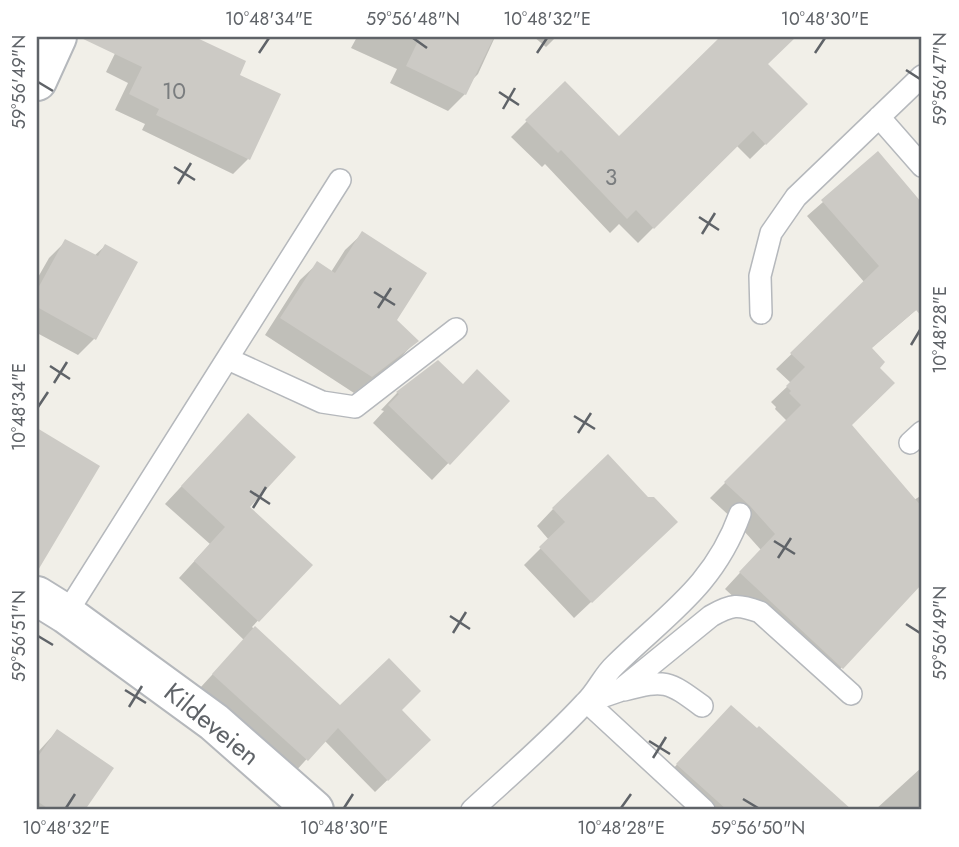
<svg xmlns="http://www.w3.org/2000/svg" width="959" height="847" viewBox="0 0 959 847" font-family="Jost,sans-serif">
<rect width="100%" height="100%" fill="#f1efe8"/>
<path fill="#0003" d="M 123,37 L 200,37 L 198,40 L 238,75 L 248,159 L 233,174 L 142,130 L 145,124 L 115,110 L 128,83 L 106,72 Z
M 357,37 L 495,37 L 478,74 L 472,80 L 465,94 L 448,111 L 390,83 L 397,69 L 351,48 Z
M 534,37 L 556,37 L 546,47 Z
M 723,37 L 781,37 L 787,43 L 766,64 L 806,104 L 750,159 L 736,145 L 638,243 L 619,224 L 610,233 L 545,164 L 542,167 L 511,137 L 565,83 L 619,138 Z
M 878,154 L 922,206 L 922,305 L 870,349 L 850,425 L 914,500 L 922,495 L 922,582 L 827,683 L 725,589 L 761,550 L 735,521 L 710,498 L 787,421 L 775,409 L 776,407 L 771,402 L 791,383 L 776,369 L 865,283 L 807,216 Z
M 362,234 L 395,321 L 416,341 L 400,358 L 354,393 L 265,335 L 300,280 L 317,264 L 331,272 L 345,250 Z
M 66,241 L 94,256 L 105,246 L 94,339 L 78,355 L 37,333 L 37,279 L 49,258 Z
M 437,362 L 462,387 L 508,401 L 432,480 L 373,423 L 384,411 L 381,410 L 397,393 Z
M 37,431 L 97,466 L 43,548 L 37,544 Z
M 232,432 L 247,507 L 310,565 L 252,627 L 340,708 L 400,710 L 429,740 L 375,792 L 324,740 L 294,773 L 200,688 L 244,640 L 179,578 L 210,544 L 165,504 Z
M 553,509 L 659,538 L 574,618 L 524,565 L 549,540 L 537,526 Z
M 715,723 L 757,730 L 759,729 L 850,810 L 690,810 L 661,782 Z
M 57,731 L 111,768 L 83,810 L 37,810 L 37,753 Z
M 922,767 L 922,810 L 875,810 Z"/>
<path fill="#cccac5" d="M 79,37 L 195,37 L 246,61 L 240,75 L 281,94 L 250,160 L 156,115 L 159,109 L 129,94 L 142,67 Z
M 420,37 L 494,37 L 466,95 L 406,66 Z
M 720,37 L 796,37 L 768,64 L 808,104 L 766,145 L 753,131 L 654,229 L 636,210 L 627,219 L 561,150 L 558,153 L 525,120 L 565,81 L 619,136 Z
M 878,151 L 922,203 L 922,317 L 916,310 L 872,348 L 885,362 L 880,368 L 895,383 L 852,425 L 922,507 L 922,584 L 843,669 L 739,572 L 775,534 L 750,506 L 724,482 L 801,405 L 789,393 L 791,391 L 786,386 L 805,367 L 790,353 L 879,266 L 821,200 Z
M 362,231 L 427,273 L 397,320 L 419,341 L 372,377 L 280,318 L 317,261 L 335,273 Z
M 65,239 L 98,256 L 105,244 L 138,262 L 96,340 L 37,307 L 37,290 Z
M 438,360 L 463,384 L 477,369 L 510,401 L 450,465 L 388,405 L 399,394 L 396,392 Z
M 248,413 L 296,457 L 250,507 L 313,565 L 259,622 L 194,561 L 225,527 L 181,486 Z
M 37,428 L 100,466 L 37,572 Z
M 608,454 L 648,497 L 654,497 L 678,522 L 592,603 L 539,547 L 565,522 L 552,508 Z
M 255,626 L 340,705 L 389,658 L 421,691 L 402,710 L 431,740 L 388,781 L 338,728 L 308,761 L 212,674 Z
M 731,705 L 757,728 L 759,726 L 852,810 L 727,810 L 676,764 Z
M 57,729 L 114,768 L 85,810 L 50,810 L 37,801 L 37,758 Z"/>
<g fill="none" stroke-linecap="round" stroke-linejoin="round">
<g stroke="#b5b8bc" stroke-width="24">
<path id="service" d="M 879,117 L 922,166
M 761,313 L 760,276 L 771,233 L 796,197 L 922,76
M 228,359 L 322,402 L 355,407 L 456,329
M 910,443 L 922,432
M 66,614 L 340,180
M 624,690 C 665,679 668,681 702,706
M 472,810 C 510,775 550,741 585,703 C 597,692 603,676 615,665 C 667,614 714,586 740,514
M 704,810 L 587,702 L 619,691 L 711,616 C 732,604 738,604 760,612 L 851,694"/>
</g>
<g stroke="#b5b8bc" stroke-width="42">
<path id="minor" d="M 37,81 L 57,37
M 37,596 L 66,614 L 214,722 L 314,810"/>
</g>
<use href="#service" stroke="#fff" stroke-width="21"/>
<use href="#minor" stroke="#fff" stroke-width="38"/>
</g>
<path fill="none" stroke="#5f6368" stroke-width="2.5" d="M 413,38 L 427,48M 259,53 L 269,38M 537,53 L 547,38M 815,53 L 825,38M 906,70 L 920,79M 38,82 L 53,91M 499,92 L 519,105M 503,109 L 515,88M 174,167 L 195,180M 178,184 L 191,163M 699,217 L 719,230M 702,234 L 715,213M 374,292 L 395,305M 378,308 L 391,288M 911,345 L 920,330M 50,366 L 70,379M 54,383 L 67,362M 38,407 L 48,392M 574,416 L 595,429M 578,433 L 591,413M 250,491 L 270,504M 253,508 L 266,487M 774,541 L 795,554M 778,558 L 791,538M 450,616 L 470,629M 906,624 L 920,633M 453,633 L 466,612M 38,636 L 53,645M 125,690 L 146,703M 129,707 L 142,686M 649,741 L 670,754M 653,758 L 666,737M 743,799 L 758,808M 66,808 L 75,794M 344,808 L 353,794M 621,808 L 631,794"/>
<g text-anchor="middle" stroke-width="7" stroke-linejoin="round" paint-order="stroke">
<g font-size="23" fill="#7a7d7f">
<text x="174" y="99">10</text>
<text x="611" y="185">3</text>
</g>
<g font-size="26" fill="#5f6368" stroke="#fff">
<text transform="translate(212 724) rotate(39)" y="9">Kildeveien</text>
</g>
</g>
<rect width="959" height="847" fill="none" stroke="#ffffff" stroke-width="77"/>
<rect x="38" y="38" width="882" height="770" fill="none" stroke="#5f6368" stroke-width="2.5"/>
<g font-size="18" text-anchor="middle" fill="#5f6368">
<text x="269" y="25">10°48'34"E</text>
<text x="413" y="25">59°56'48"N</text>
<text x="547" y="25">10°48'32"E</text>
<text x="825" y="25">10°48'30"E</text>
<text transform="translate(940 79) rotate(-90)" y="6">59°56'47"N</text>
<text transform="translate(19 82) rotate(-90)" y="6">59°56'49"N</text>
<text transform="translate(940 330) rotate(-90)" y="6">10°48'28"E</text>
<text transform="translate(19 407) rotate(-90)" y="6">10°48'34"E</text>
<text transform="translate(940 633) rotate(-90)" y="6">59°56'49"N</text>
<text transform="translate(19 636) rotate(-90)" y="6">59°56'51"N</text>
<text x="66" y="834">10°48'32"E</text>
<text x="344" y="834">10°48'30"E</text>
<text x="621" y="834">10°48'28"E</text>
<text x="758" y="834">59°56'50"N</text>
</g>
</svg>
